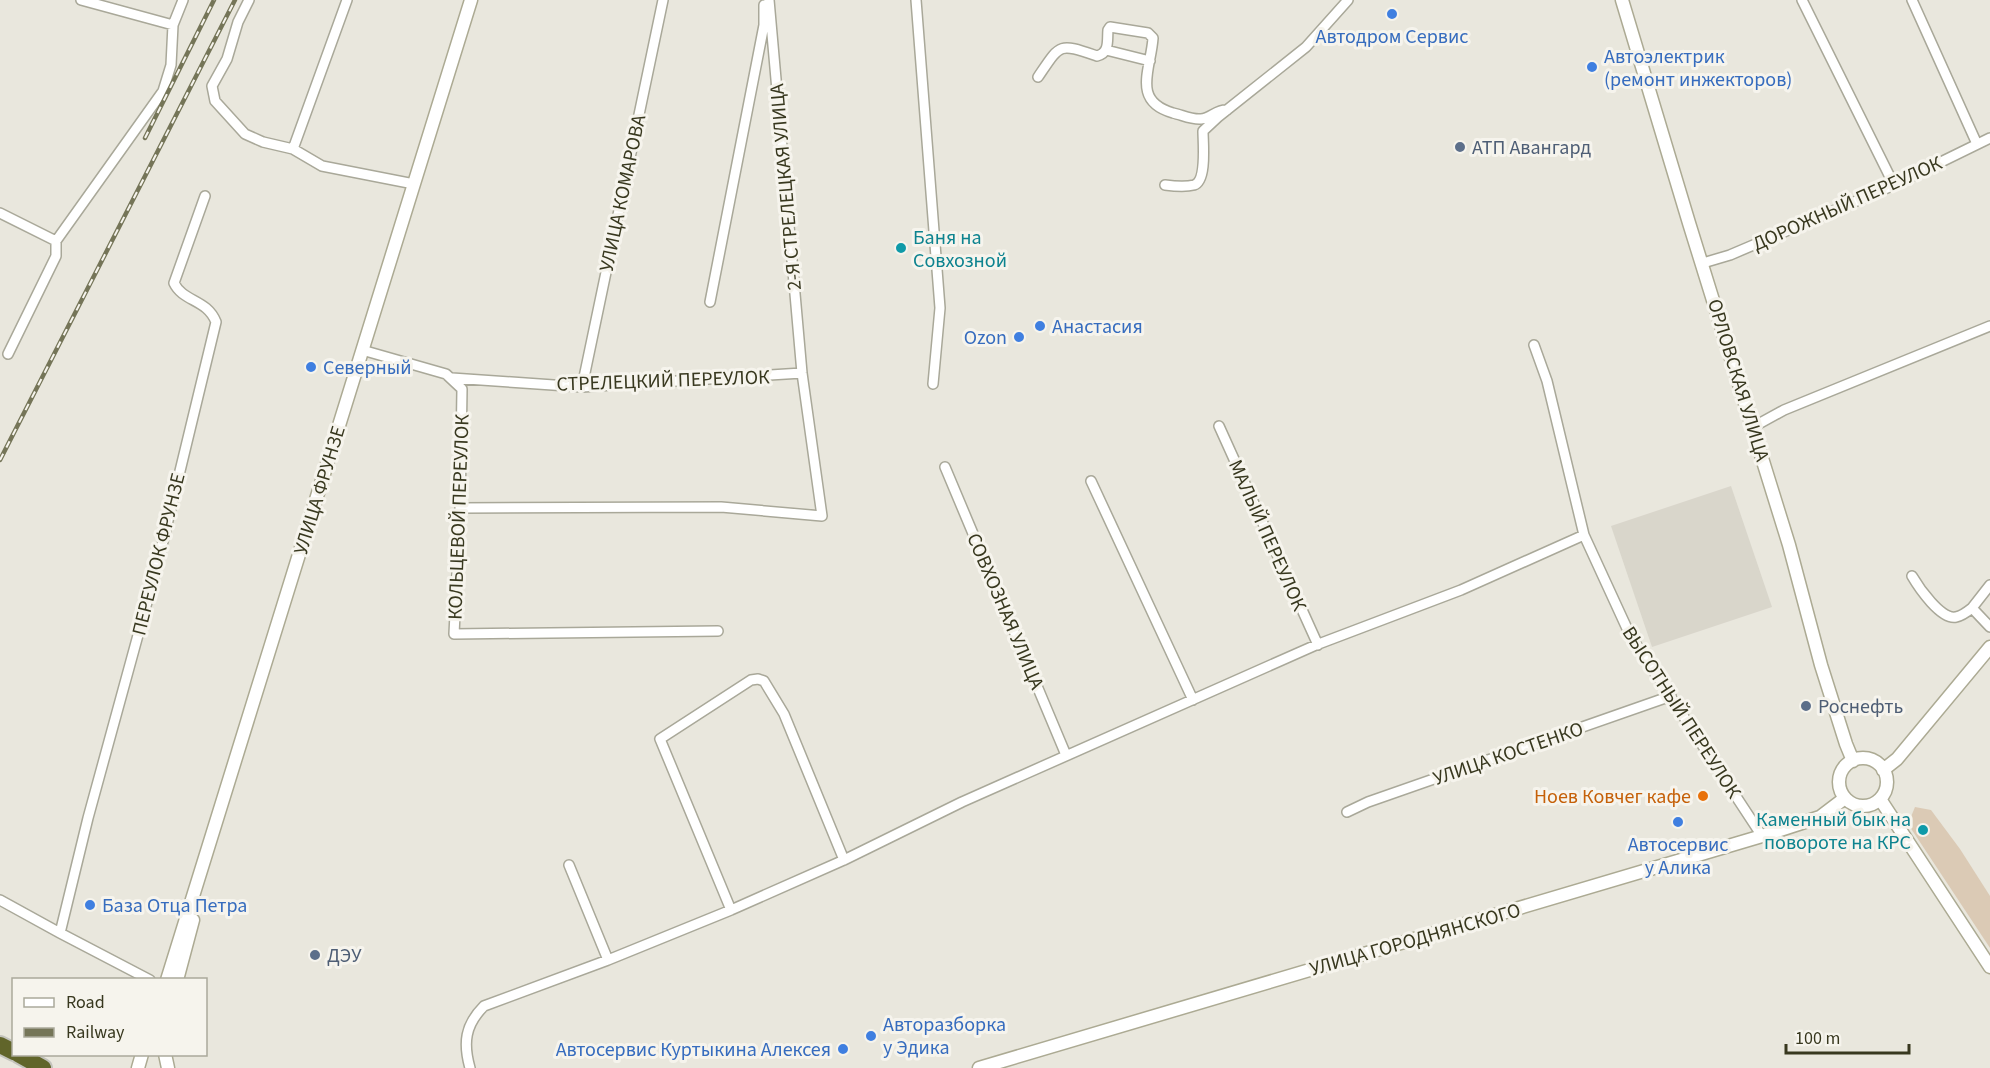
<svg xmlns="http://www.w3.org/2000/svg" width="1990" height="1068" viewBox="0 0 1990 1068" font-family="'Source Sans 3',sans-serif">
<rect width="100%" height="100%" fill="#e9e7dd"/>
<path fill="#d9d6cb" d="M 1731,486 L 1772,607 L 1652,647 L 1611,526 Z"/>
<path fill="#dbcab5" d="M 1915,807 L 1931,810 L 1960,849 L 1990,896 L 1990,948 L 1908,824 Z"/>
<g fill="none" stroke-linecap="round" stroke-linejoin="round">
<g stroke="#a9a899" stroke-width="12">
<path id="street" d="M 81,0 L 173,25
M 249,0 L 238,22 L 227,59 L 212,86 L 215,101 L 245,134 L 263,142 L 293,149 L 322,166 L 414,184
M 916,0 L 940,308 L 933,384
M 1802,0 L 1894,185
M 1912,0 L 1977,144
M 1106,50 L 1150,61
M 1038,77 C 1061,43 1058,43 1097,56 C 1110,53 1107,40 1108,30 L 1110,27 L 1148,33 L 1153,38 C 1151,69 1131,101 1173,113 C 1182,115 1192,120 1201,119 C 1211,118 1217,109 1227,110
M 293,149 L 347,0
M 1165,185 C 1173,186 1186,187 1194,185 C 1207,181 1203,143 1203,131 L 1218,117 L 1306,47 L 1348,0
M 0,213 L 56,241
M 1703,263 L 1730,255 L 1894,185 L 1990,138
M 710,302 L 764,25 L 764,5
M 1534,345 L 1547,381 L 1584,535 L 1630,635 L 1762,836
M 362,350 L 446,374 L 462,389 L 460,514 L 454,634 L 718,631
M 8,354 L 56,256 L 56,241 L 163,91 L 171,65 L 173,25 L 183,0
M 452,378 L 582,387 L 802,373
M 582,387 L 663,0
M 1219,426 L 1318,645
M 1753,427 L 1784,410 L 1990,326
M 945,467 L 1066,755
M 1091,481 L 1193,700
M 460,508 L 721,507 L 822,516 L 802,373 L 769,0
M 1912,576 C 1919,588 1941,620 1956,617 C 1962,616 1967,612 1972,608
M 1990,585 L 1972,608 L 1990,627
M 1347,812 L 1368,802 L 1671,696
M 569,865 L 608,960
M 0,900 L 60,933 L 150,980
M 731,910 L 660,739 L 751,680 L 758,679 L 764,681 L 784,714 L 844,860
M 60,933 L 88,818 L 158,562 L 216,322 C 207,299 183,302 174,283 L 205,196
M 470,1068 C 463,1043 465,1025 484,1006 L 608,960 L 731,910 L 844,860 L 962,802 L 1316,645 L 1461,590 L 1584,535"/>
</g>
<g stroke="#acaa93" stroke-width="15">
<path id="secondary" d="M 1622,0 L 1689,223 L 1789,545 L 1821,665 L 1846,744 L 1853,761
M1839 782a24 24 0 1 1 48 0a24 24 0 1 1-48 0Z
M 1883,770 L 1897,759 L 1990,647
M 1880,799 L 1990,967
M 167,980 L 471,0
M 177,980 L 193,920
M 165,1054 L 168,1068
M 138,1068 L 142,1054
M 979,1068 L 1762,836 L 1820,817 L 1845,798"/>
</g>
<g stroke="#c3c3bc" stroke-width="20">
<path id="highway" d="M 0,1045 L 14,1052
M 18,1054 L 43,1068"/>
</g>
<use href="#street" stroke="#fff" stroke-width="9"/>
<use href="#secondary" stroke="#fff" stroke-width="12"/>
<use href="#highway" stroke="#61652a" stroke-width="16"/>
<g stroke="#757558" stroke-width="4.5">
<path id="rail" d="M 145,138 L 214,0
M 0,460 L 235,0"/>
</g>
<use href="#rail" stroke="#f6f4ed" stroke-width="2" stroke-dasharray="7" stroke-linecap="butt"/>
</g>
<g fill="#3f7fe0" stroke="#f6f4ed" stroke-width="2">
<circle cx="1392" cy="14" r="6"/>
<circle cx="1592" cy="67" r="6"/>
<circle cx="1040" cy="326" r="6"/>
<circle cx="1019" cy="337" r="6"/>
<circle cx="311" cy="367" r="6"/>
<circle cx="1678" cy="822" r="6"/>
<circle cx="90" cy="905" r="6"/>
<circle cx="871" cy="1036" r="6"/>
<circle cx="843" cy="1049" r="6"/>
</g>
<g fill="#5c6f8a" stroke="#f6f4ed" stroke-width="2">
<circle cx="1460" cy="147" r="6"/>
<circle cx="1806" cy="706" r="6"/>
<circle cx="315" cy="955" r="6"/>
</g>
<g fill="#0f9aa8" stroke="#f6f4ed" stroke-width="2">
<circle cx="901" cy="248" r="6"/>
<circle cx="1923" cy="830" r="6"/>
</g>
<circle fill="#e8710a" stroke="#f6f4ed" stroke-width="2" cx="1703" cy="796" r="6"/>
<g text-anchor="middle" stroke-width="6" stroke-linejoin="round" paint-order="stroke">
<g font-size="20" fill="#366cbe" stroke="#f6f4ed" text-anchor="start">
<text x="1392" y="43" text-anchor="middle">Автодром Сервис</text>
<text x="1604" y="63">Автоэлектрик<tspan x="1604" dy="23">(ремонт инжекторов)</tspan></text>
<text x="1052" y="333">Анастасия</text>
<text x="1007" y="344" text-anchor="end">Ozon</text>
<text x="323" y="374">Северный</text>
<text x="1678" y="851" text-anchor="middle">Автосервис<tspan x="1678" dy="23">у Алика</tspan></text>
<text x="102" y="912">База Отца Петра</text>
<text x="883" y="1031">Авторазборка<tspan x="883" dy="23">у Эдика</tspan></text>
<text x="831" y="1056" text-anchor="end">Автосервис Куртыкина Алексея</text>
</g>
<g font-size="20" fill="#4e5e75" stroke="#f6f4ed" text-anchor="start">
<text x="1472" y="154">АТП Авангард</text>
<text x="1818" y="713">Роснефть</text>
<text x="327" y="962">ДЭУ</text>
</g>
<g font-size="20" fill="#38381f" stroke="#f6f4ed">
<text transform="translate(785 187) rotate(-95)" y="7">2-Я СТРЕЛЕЦКАЯ УЛИЦА</text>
<text transform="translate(622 193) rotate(-78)" y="7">УЛИЦА КОМАРОВА</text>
<text transform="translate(1847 203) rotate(-24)" y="7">ДОРОЖНЫЙ ПЕРЕУЛОК</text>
<text transform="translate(663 380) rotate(-2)" y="7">СТРЕЛЕЦКИЙ ПЕРЕУЛОК</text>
<text transform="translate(1739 380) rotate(73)" y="7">ОРЛОВСКАЯ УЛИЦА</text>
<text transform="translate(319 490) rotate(-73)" y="7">УЛИЦА ФРУНЗЕ</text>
<text transform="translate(458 517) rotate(-88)" y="7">КОЛЬЦЕВОЙ ПЕРЕУЛОК</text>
<text transform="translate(1268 535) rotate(66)" y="7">МАЛЫЙ ПЕРЕУЛОК</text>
<text transform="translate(158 554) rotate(-76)" y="7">ПЕРЕУЛОК ФРУНЗЕ</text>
<text transform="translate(1006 611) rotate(67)" y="7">СОВХОЗНАЯ УЛИЦА</text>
<text transform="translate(1682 712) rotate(57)" y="7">ВЫСОТНЫЙ ПЕРЕУЛОК</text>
<text transform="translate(1508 753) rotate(-19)" y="7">УЛИЦА КОСТЕНКО</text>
<text transform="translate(1415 939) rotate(-16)" y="7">УЛИЦА ГОРОДНЯНСКОГО</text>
</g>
<g font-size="20" fill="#0d838f" stroke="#f6f4ed" text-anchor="start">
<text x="913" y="244">Баня на<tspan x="913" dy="23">Совхозной</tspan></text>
<text x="1911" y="826" text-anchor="end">Каменный бык на<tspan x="1911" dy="23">повороте на КРС</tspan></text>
</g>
<g font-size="20" fill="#c56008" stroke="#f6f4ed" text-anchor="end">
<text x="1691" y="803">Ноев Ковчег кафе</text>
</g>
</g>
<rect x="12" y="978" width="195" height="78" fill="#f6f4ed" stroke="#aaa99b" stroke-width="1.5"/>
<rect x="24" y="998" width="30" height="9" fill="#ffffff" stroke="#aaa99b" stroke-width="1.5"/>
<text x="66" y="1008" font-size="18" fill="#38381f">Road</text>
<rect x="24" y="1028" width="30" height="9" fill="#757558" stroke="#aaa99b" stroke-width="1.5"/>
<text x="66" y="1038" font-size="18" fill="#38381f">Railway</text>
<path d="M1786 1044v9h123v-9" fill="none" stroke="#38381f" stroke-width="3"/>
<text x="1795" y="1044" font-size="18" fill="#38381f" stroke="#f6f4ed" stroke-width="4.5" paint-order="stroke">100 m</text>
</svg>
